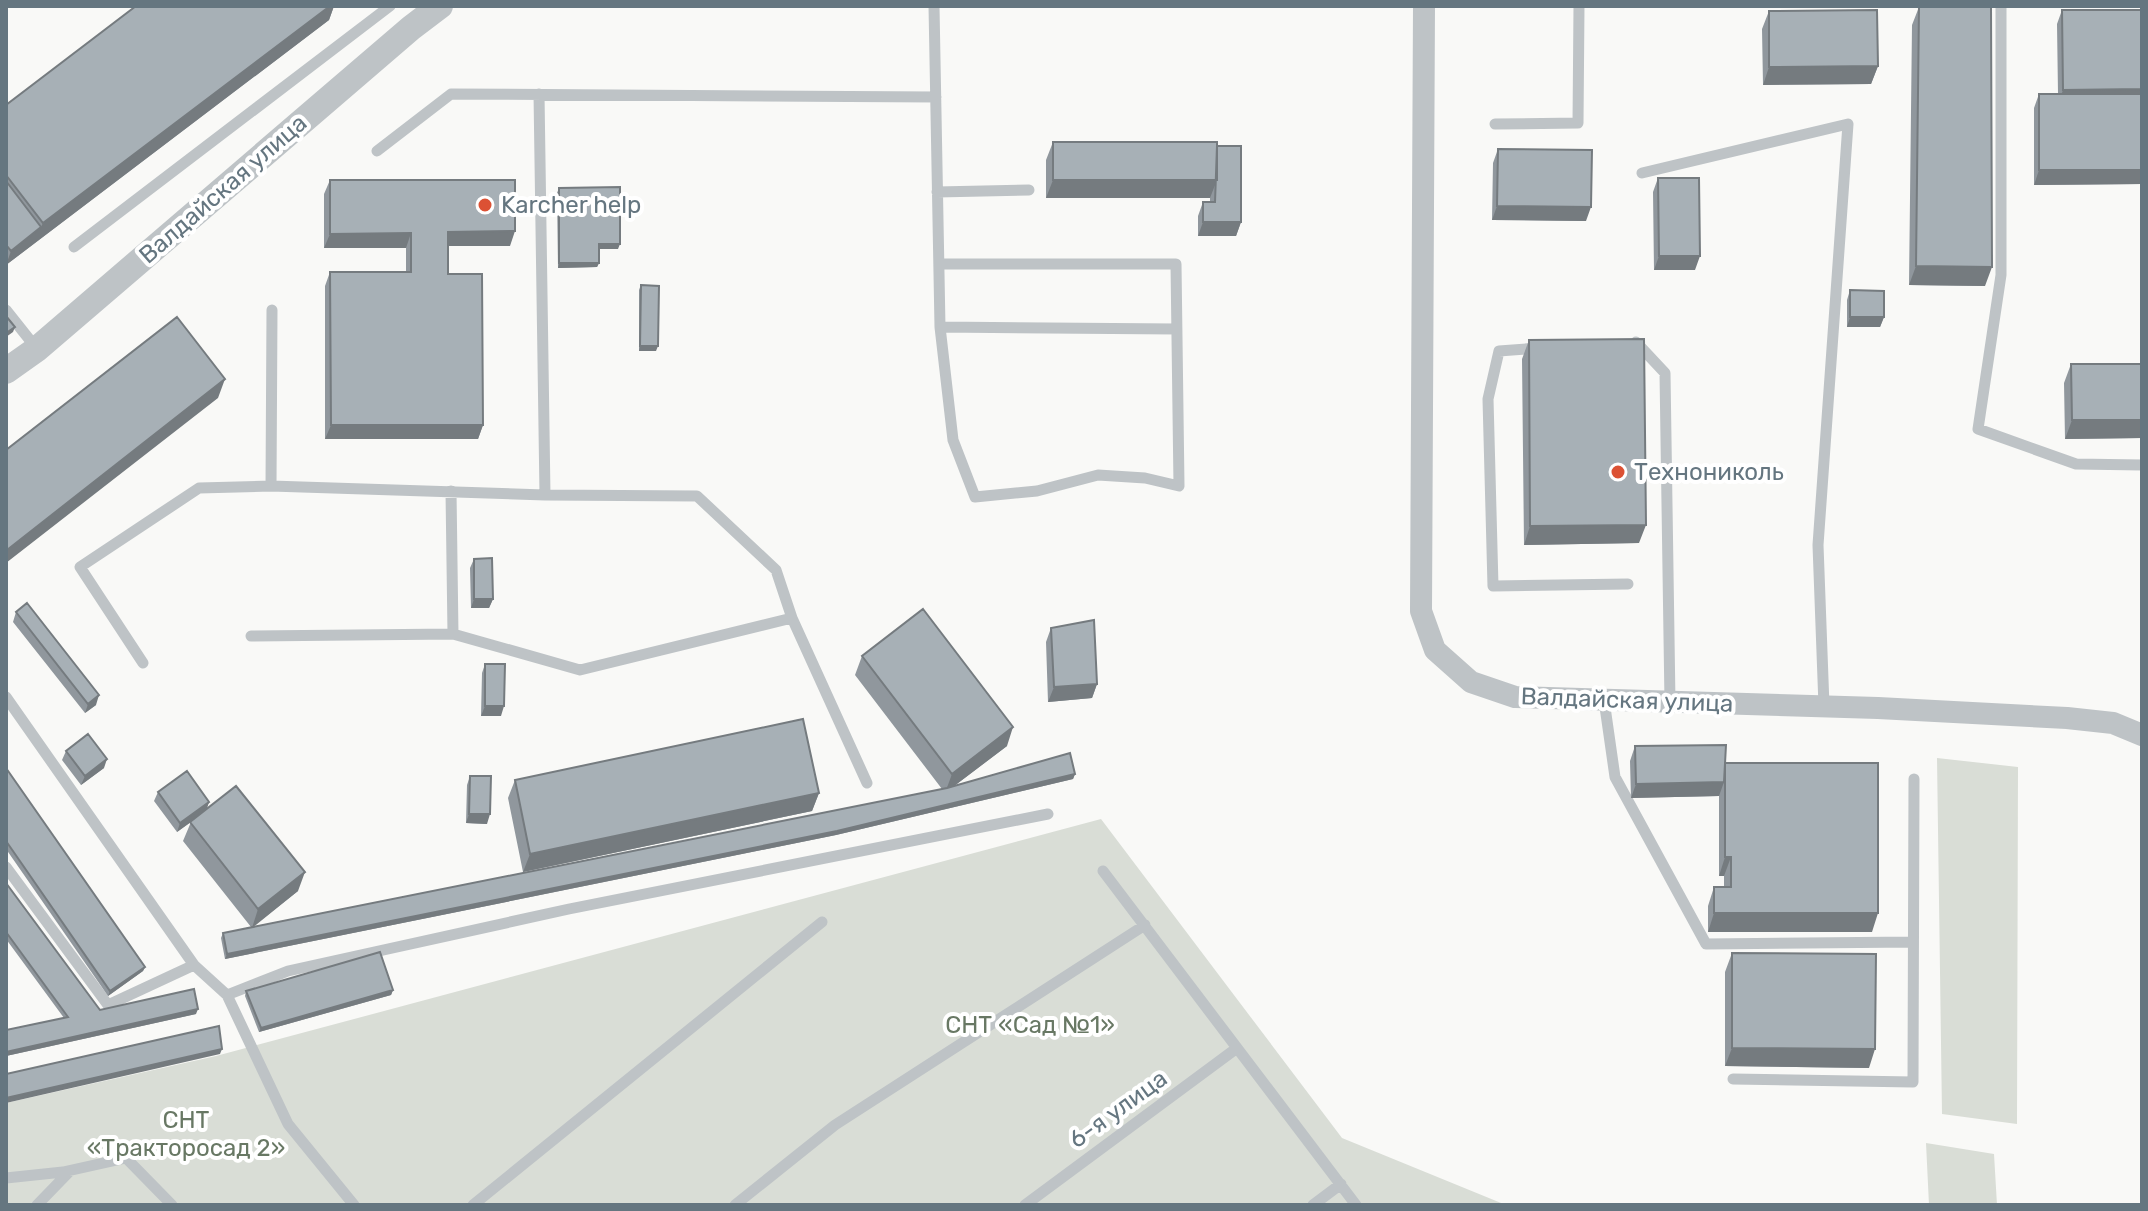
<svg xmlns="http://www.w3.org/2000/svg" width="2148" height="1211" viewBox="0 0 2148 1211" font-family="Rubik,sans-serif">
<rect width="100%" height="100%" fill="#f9f9f7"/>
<path fill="#d9ddd6" d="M 1937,758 L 2018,767 L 2017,1124 L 1942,1114 Z
M 1101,819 L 1342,1138 L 1506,1205 L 6,1205 L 6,1103 L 216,1056 Z
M 1926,1143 L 1994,1154 L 1997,1205 L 1929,1205 Z"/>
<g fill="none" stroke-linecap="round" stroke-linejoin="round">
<path stroke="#bec3c6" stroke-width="11" d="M 934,6 L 940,327 L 953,440 L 975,497 L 1037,491 L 1098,475 L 1145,478 L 1179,486 L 1176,264 L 939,264
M 2001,6 L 2001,275 L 1978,429 L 2076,464 L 2142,465
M 539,94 L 545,495
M 1495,124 L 1578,123 L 1579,6
M 377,151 L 451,94 L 936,97
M 1642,173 L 1848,124 L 1818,545 L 1824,706
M 937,192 L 1029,190
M 74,247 L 390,6
M 6,310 L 37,349
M 940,327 L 1176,329
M 1636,342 L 1665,373 L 1670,702
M 1539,348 L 1499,351 L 1488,399 L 1493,586 L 1628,584
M 271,486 L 272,310
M 451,491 L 453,634
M 251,636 L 453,634 L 580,670 L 792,618
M 143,663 L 80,567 L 199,488 L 271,486 L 545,495 L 697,496 L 776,570 L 792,618 L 867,783
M 6,697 L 194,965 L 227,995 L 288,971 L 569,909 L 1048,814
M 1604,700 L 1615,777 L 1706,944 L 1913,942
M 6,867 L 108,1005 L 194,965
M 1103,871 L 1356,1205
M 227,995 L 288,1124 L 354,1205
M 1733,1079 L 1913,1082 L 1914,779
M 6,1178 L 63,1172 L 126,1158 L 172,1205
M 37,1205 L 70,1171
M 473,1205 L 822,922
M 735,1205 L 835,1125 L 1145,925
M 1025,1205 L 1237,1048
M 1313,1205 L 1341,1184"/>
<path stroke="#bec3c6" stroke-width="22" d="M 1424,6 L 1421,611 L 1435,650 L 1471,682 L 1515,697 L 1878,708 L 2067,718 L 2113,723 L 2142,735"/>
<path stroke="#bec3c6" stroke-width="26" d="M 6,371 L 37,349 L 411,28 L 440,6"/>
</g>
<path fill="#90979d" d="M 136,6 L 334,6 L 329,20 L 6,265 L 6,105 Z
M 1919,7 L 1985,286 L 1909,285 L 1912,25 Z
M 2062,10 L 2142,10 L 2142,184 L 2034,185 L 2034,108 L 2039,94 L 2058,94 L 2057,24 Z
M 1769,11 L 1878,66 L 1871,84 L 1763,85 L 1762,29 Z
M 1053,142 L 1217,146 L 1241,222 L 1236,236 L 1198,236 L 1198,216 L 1203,202 L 1210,202 L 1210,198 L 1046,198 L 1046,160 Z
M 1498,149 L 1586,221 L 1492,220 L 1493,163 Z
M 1658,178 L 1695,270 L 1654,270 L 1653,192 Z
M 330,180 L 510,246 L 448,246 L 448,274 L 483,425 L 478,439 L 325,439 L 325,286 L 330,272 L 406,272 L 406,248 L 324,248 L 324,194 Z
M 559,188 L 618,249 L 599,249 L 599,263 L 597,267 L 558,268 L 557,193 Z
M 641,285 L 656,351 L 639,351 L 639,290 Z
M 1850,290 L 1884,317 L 1880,327 L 1847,327 L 1847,300 Z
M 1529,340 L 1639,543 L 1524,545 L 1522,359 Z
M 2071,364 L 2142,364 L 2142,438 L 2065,439 L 2064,383 Z
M 474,559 L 493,599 L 489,608 L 471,608 L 470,568 Z
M 16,612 L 96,705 L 85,713 L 13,622 Z
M 1051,628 L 1097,684 L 1092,698 L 1048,702 L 1046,642 Z
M 862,656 L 1007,746 L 954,786 L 1075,774 L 1073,779 L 836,835 L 225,959 L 221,938 L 223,933 L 251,927 L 183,841 L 191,822 L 177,832 L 154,801 L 158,792 L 209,802 L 206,810 L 298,891 L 252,927 L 942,789 L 855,675 Z
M 485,664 L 501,716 L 481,716 L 482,673 Z
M 1635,746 L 1725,764 L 1872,932 L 1708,932 L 1708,906 L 1714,887 L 1724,887 L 1724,876 L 1719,876 L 1719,796 L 1631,798 L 1630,761 Z
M 66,751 L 104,768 L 81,785 L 62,760 Z
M 6,768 L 145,967 L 143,971 L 108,996 L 6,849 Z
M 470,776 L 487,824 L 466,823 L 467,785 Z
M 515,780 L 819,793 L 812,811 L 523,872 L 508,798 Z
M 6,883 L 100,1010 L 196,1014 L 6,1056 L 6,1030 L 64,1018 L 6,939 Z
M 1732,953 L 1869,1068 L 1725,1066 L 1725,972 Z
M 393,990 L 391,995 L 259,1032 L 245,996 L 246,991 Z"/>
<path fill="#757b7f" d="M 330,6 L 334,6 L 329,20 L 6,265 L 11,251 L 41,227 L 43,223 Z
M 1878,66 L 1871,84 L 1763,85 L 1769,67 Z
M 2142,89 L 2142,103 L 2058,104 L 2063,90 Z
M 2039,170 L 2142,170 L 2142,184 L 2034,185 Z
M 1053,180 L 1217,180 L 1210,198 L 1046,198 Z
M 1497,206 L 1591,207 L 1586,221 L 1492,220 Z
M 1203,222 L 1241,222 L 1236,236 L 1198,236 Z
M 515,231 L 510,246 L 443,246 L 448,232 Z
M 411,233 L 406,248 L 324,248 L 330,234 Z
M 599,244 L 620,244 L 618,249 L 597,249 Z
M 1659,256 L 1700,256 L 1695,270 L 1654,270 Z
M 559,263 L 599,263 L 597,267 L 558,268 Z
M 1916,266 L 1992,267 L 1985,286 L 1909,285 Z
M 1850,317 L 1884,317 L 1880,327 L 1847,327 Z
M 15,327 L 13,332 L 6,337 L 6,333 Z
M 640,346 L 658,346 L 656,351 L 639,351 Z
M 225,379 L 218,398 L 6,563 L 7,550 Z
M 2072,420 L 2142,420 L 2142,438 L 2065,439 Z
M 331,425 L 483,425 L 478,439 L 325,439 Z
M 1646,525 L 1639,543 L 1524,545 L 1530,526 Z
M 474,599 L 493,599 L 489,608 L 471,608 Z
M 1097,684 L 1092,698 L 1048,702 L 1054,687 Z
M 99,695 L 96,705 L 85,713 L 88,704 Z
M 485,706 L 504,706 L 501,716 L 481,716 Z
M 1013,727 L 1007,746 L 945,793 L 952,774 Z
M 107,759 L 104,768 L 81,785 L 85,776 Z
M 1075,774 L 1073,779 L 836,835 L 225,959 L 227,954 Z
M 1724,782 L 1719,796 L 1631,798 L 1636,784 Z
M 819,793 L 812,811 L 523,872 L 530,854 Z
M 209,802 L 206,811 L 177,832 L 180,823 Z
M 469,814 L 490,814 L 487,824 L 466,823 Z
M 1725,857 L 1731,857 L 1724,876 L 1719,876 Z
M 305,872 L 298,891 L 252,928 L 258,909 Z
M 1714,913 L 1878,913 L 1872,932 L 1708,932 Z
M 145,967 L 143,971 L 108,996 L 110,991 Z
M 393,990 L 391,995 L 259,1032 L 261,1028 Z
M 198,1009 L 196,1014 L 6,1056 L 6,1052 Z
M 1732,1048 L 1875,1049 L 1869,1068 L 1725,1066 Z
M 222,1049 L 220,1054 L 6,1103 L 6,1098 Z"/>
<path fill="#a7b0b6" stroke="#757b7f" stroke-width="2" d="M 136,6 L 330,6 L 43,223 L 6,175 L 6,105 Z
M 1919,7 L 1991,7 L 1992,267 L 1916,266 Z
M 1877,10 L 1878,66 L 1769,67 L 1769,11 Z
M 2062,10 L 2142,10 L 2142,89 L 2063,90 Z
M 2039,94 L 2142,94 L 2142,170 L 2039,170 Z
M 1053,142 L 1217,142 L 1217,180 L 1053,180 Z
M 1217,146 L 1241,146 L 1241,222 L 1203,222 L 1203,202 L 1215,202 Z
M 1498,149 L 1592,150 L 1591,207 L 1497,206 Z
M 1658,178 L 1699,178 L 1700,256 L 1659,256 Z
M 330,180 L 515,180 L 515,231 L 448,232 L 448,274 L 482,274 L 483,425 L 331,425 L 330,272 L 411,272 L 411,233 L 330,234 Z
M 6,181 L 41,227 L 11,251 L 6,245 Z
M 620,187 L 620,244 L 599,244 L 599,263 L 559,263 L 559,188 Z
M 641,285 L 659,286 L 658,346 L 640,346 Z
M 1850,290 L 1884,291 L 1884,317 L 1850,317 Z
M 6,316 L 15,327 L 6,333 Z
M 177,317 L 225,379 L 7,550 L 6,450 Z
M 1644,339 L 1646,525 L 1530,526 L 1529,340 Z
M 2071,364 L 2142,364 L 2142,420 L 2072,420 Z
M 492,558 L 493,599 L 474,599 L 474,559 Z
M 27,603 L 99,695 L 88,704 L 16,612 Z
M 923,609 L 1013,727 L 952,774 L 862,656 Z
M 1094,620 L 1097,684 L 1054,687 L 1051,628 Z
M 485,664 L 505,664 L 504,706 L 485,706 Z
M 803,719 L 819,793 L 530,854 L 515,780 Z
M 88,734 L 107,759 L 85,776 L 66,751 Z
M 1726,745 L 1724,782 L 1636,784 L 1635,746 Z
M 1070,753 L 1075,774 L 837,831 L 227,954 L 223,933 L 947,788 Z
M 1725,763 L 1878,763 L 1878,913 L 1714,913 L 1714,887 L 1731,887 L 1731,857 L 1725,857 Z
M 6,768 L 145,967 L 110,991 L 6,841 Z
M 187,771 L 209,802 L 180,823 L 158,792 Z
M 470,776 L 491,776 L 490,814 L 469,814 Z
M 236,786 L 305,872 L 258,909 L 190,822 Z
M 6,883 L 100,1010 L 194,989 L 198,1009 L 6,1052 L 6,1030 L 68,1017 L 6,932 Z
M 380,952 L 393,990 L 261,1028 L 246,991 Z
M 1732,953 L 1876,954 L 1875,1049 L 1732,1048 Z
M 219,1026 L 222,1049 L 6,1098 L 6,1074 Z"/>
<g fill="#dc5134" stroke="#fff" stroke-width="3">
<circle cx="485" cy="205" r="8"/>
<circle cx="1618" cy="472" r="8"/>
</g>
<g text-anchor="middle" stroke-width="8" stroke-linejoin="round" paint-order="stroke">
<g font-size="24" fill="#657680" stroke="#fff">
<text transform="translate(223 189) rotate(-41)" y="8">Валдайская улица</text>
<text transform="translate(1627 700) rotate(2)" y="8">Валдайская улица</text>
<text transform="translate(1118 1109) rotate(-36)" y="8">6-я улица</text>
</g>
<g font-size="24" fill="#657680" stroke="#fff" text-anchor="start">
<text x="501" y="213">Karcher help</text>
<text x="1634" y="480">Технониколь</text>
</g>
<g font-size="24" fill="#687864" stroke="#fff">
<text x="1030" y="1033">СНТ «Сад №1»</text>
<text x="186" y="1128">СНТ<tspan x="186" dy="28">«Тракторосад 2»</tspan></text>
</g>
</g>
<rect width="2148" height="1211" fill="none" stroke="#657680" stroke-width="16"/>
</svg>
